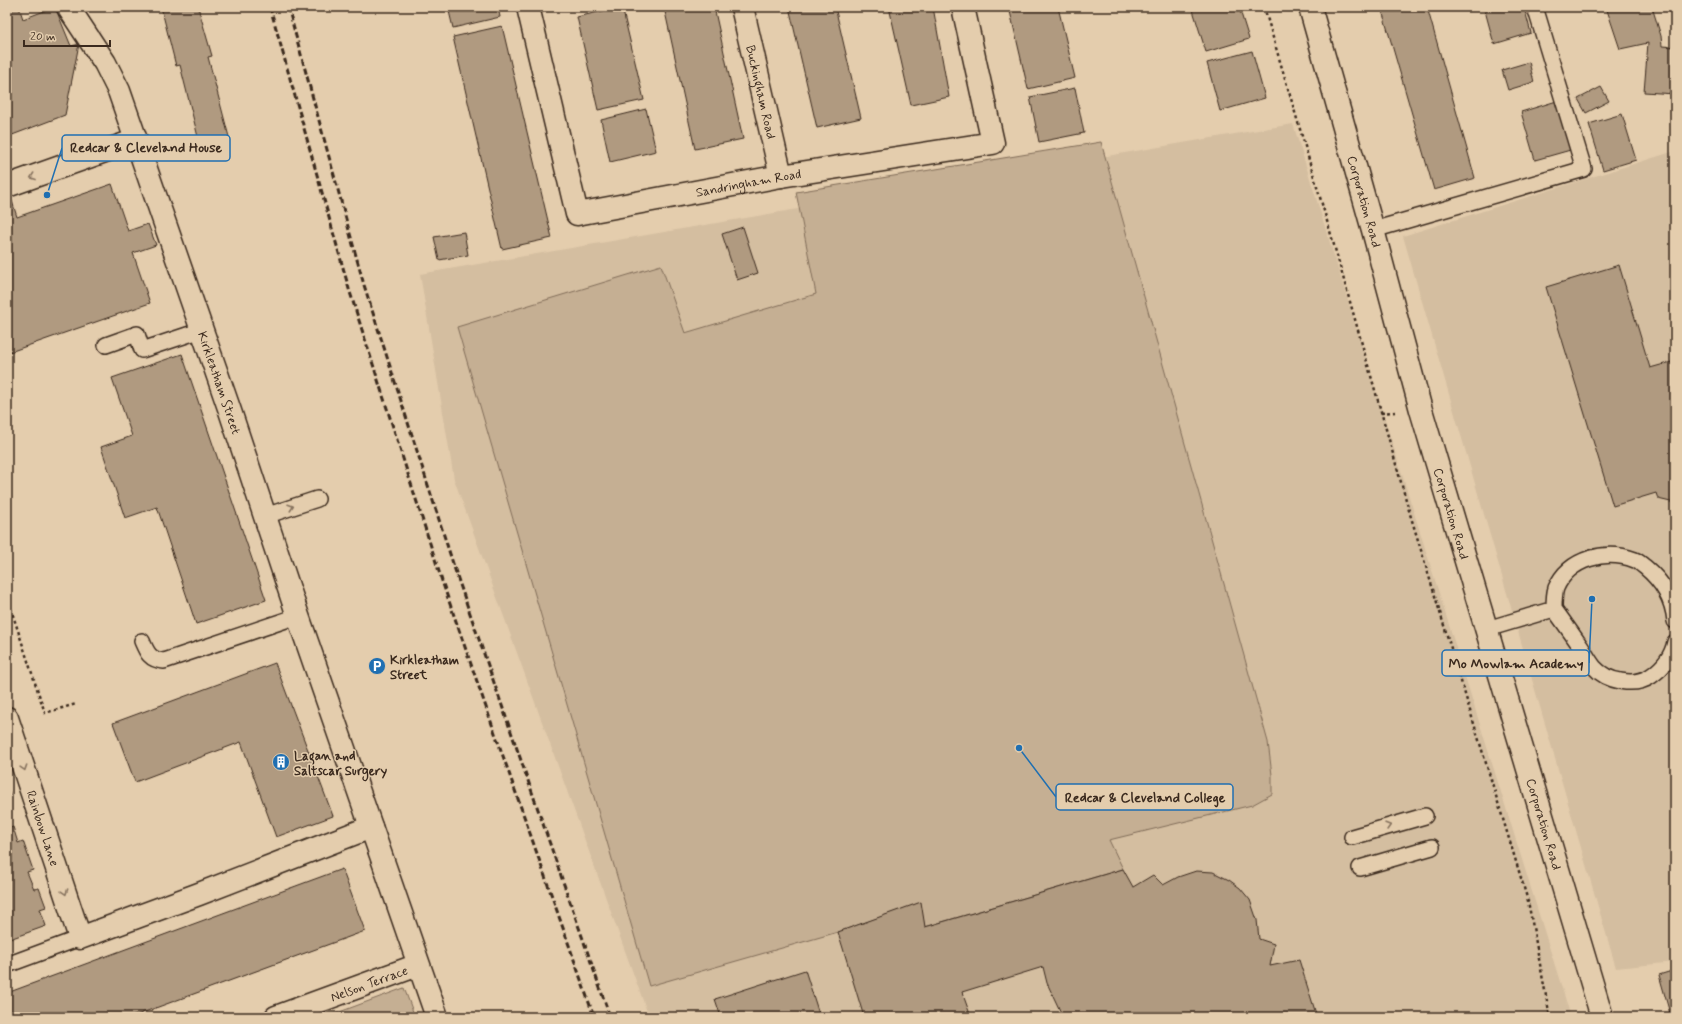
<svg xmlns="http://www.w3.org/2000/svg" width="1682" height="1024" viewBox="0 0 1682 1024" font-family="Mynerve,sans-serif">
<rect width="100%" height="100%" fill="#e4cdad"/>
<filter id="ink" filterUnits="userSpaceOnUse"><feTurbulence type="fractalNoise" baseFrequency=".025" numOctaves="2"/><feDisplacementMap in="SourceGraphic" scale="8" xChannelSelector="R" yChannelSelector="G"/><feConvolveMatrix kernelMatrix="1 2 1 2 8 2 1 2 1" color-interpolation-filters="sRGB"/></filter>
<g filter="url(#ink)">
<path fill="#d4bea0" d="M 1293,124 L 1571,1017 L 649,1017 L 454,479 L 420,274 Z
M 1675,151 L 1675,962 L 1616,968 L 1403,236 Z"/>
<path fill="#c5af93" stroke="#806c58" d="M 1101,142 L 1268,742 L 1272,775 L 1272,794 L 1252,805 L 1109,840 L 1123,869 L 925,927 L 920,903 L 838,932 L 649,986 L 457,327 L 661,265 L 685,333 L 816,294 L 796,192 Z
M 404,988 L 415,1017 L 326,1017 Z"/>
<path fill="#b09a80" stroke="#3b2a1e" d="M 7,7 L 19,7 L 23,19 L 55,7 L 71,46 L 79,44 L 65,115 L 7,137 Z
M 161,7 L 198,7 L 212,56 L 208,57 L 229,137 L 200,145 L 180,65 L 176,66 Z
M 448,7 L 498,7 L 500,17 L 453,28 Z
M 619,7 L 622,7 L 644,100 L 598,110 L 577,17 Z
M 664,7 L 714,7 L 743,139 L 695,149 Z
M 789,7 L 835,7 L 861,118 L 817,128 Z
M 889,7 L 933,7 L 949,97 L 911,105 Z
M 1009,7 L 1058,7 L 1075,78 L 1028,89 Z
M 1192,7 L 1239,7 L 1249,39 L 1206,52 Z
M 1381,7 L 1427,7 L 1475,178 L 1434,190 Z
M 1484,7 L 1524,7 L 1531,33 L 1494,44 Z
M 1606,7 L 1652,7 L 1661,36 L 1662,46 L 1675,47 L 1675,94 L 1644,92 L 1648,43 L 1620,49 Z
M 502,26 L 552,238 L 502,249 L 453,37 Z
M 1252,51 L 1265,98 L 1220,111 L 1207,63 Z
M 1529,62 L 1534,82 L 1508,90 L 1502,70 Z
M 1601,87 L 1609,101 L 1586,113 L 1578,99 Z
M 1075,88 L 1084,133 L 1039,142 L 1030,97 Z
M 1560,100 L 1574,149 L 1535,160 L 1521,112 Z
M 646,109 L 656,151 L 610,162 L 601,120 Z
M 1622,114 L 1636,160 L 1603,170 L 1589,124 Z
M 112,184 L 128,231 L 148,224 L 156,245 L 133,253 L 150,303 L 7,353 L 7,203 L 12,201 L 17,217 Z
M 743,227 L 758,273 L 737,280 L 722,234 Z
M 464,232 L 468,255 L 439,260 L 434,237 Z
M 1619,265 L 1650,368 L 1675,361 L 1675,503 L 1658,499 L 1656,493 L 1613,506 L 1546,287 Z
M 182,354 L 266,600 L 196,624 L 157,507 L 125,518 L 101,447 L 132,436 L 112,378 Z
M 275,663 L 333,816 L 276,837 L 241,742 L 135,782 L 113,723 Z
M 7,787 L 10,796 L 7,797 Z
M 13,827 L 18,843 L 23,841 L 33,870 L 27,872 L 34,889 L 39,888 L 46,907 L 40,909 L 46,926 L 7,940 L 7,829 Z
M 342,869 L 365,931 L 131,1017 L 7,1017 L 7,993 Z
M 1123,869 L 1133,887 L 1153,875 L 1163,885 L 1178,877 L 1196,871 L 1213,872 L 1229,880 L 1240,888 L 1250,900 L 1257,920 L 1259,939 L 1274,944 L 1270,966 L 1299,960 L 1317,1017 L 1063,1017 L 1047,983 L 1043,967 L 962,992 L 971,1017 L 864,1017 L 838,932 L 921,902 L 925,927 Z
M 805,970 L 820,1017 L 721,1017 L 715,999 Z
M 1675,970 L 1675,1017 L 1671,1017 L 1659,975 Z"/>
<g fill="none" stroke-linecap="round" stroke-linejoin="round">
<g stroke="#3b2a1e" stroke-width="18">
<path id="service" d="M 1373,230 L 1584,169 L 1535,7
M 106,345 L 137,334 L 142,350 L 202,330
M 265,516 L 317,499
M 1675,621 C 1673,599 1662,581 1645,567 C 1642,565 1638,561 1635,560 C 1606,549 1569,558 1556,588 C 1554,594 1554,603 1554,609 C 1563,621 1572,634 1581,647 C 1585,653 1589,661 1594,667 C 1607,682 1635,687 1651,676 C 1664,667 1672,657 1675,642
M 1487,629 L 1554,609
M 142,641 C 147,653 150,660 164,661 L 298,616
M 1352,837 L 1425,816
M 1360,868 L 1432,847
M 7,965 L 80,938"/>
</g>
<g stroke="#3b2a1e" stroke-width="25">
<g id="minor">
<path id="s1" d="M 68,7 L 105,63 L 119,91 L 230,411 L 298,616 L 437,1017"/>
<path id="s2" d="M 528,7 L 577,214 L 781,176 L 993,143 L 963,7"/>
<path id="s3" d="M 742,7 L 781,176"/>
<path d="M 7,186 L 136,140"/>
<path id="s4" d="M 7,718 L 80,938 L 199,894 L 371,827"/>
<path id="s5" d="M 276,1017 L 418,965"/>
</g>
</g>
<g stroke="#3b2a1e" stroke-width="25">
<g id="primary">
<path id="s6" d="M 1310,7 L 1373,230 L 1421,410 L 1602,1017"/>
</g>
</g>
<path stroke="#3b2a1e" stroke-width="2.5" stroke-dasharray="3 3" stroke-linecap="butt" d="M 1264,7 L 1332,238 L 1410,514 L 1528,901 L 1550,1017
M 1381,413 L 1395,412
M 7,597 L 45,713 L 76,704"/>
<use href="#service" stroke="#e4cdad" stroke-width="15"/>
<use href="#minor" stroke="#e4cdad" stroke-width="22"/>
<use href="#primary" stroke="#e4cdad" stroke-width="22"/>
<path stroke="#3b2a1e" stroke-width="3" stroke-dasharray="6 3" stroke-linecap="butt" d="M 270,7 L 349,289 L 442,581 L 594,1017
M 288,7 L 364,285 L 457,576 L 610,1017"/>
</g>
<defs><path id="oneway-chevron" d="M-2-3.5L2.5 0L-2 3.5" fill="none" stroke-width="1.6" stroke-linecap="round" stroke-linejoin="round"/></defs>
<g stroke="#87735e">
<use href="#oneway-chevron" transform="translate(33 177) rotate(160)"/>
<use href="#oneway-chevron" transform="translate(291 507) rotate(-18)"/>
<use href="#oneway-chevron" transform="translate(24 768) rotate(72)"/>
<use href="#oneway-chevron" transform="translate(1388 826) rotate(-16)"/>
<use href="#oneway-chevron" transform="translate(65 892) rotate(72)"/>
</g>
</g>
<defs>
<g id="parking-disc" transform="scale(0.9)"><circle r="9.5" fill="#1f6fb2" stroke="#e4cdad"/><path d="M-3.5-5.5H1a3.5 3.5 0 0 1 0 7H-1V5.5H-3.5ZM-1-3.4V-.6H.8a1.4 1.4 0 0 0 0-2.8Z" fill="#fff"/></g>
<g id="building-disc" transform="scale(0.9)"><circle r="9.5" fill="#1f6fb2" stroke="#e4cdad"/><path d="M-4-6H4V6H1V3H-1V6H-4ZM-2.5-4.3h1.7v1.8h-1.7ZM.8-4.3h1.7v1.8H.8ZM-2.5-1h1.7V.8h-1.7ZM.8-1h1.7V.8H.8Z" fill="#fff"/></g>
</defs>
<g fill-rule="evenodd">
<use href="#parking-disc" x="377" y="666"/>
<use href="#building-disc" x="281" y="762"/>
</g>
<g text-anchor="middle" stroke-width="3" stroke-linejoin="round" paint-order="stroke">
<g font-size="13" fill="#3b2a1e" stroke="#e4cdad">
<text dy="5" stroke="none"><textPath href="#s3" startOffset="87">Buckingham Road</textPath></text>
<text dy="5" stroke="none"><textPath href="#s2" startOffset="387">Sandringham Road</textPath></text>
<text dy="5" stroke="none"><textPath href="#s6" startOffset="202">Corporation Road</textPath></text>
<text dy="5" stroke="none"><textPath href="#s1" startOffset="407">Kirkleatham Street</textPath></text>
<text dy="5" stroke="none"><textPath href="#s6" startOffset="526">Corporation Road</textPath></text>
<text dy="5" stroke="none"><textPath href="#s6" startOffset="850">Corporation Road</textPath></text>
<text dy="5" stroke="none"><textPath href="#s4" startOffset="116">Rainbow Lane</textPath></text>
<text dy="5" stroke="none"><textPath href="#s5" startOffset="99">Nelson Terrace</textPath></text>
</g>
<g font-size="13" font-weight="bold" fill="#3b2a1e" stroke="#e4cdad" text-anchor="start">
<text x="390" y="664">Kirkleatham<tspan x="390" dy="15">Street</tspan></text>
<text x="294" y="760">Lagan and<tspan x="294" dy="15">Saltscar Surgery</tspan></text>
</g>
</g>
<path fill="none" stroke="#1f6fb2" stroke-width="1.5" d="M47 195L62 148M1592 599L1589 663M1019 748L1056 797"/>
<g fill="#1f6fb2" stroke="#e4cdad" stroke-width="1.5">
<circle cx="47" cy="195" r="4"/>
<circle cx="1592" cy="599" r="4"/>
<circle cx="1019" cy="748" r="4"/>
</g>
<g fill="#e4cdad" stroke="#1f6fb2" stroke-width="1.5">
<rect x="62" y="135" width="168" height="26" rx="4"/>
<rect x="1442" y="650" width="147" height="26" rx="4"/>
<rect x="1056" y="784" width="177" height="26" rx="4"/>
</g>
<g font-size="14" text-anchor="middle" font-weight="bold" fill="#3b2a1e">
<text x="146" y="152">Redcar &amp; Cleveland House</text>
<text x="1516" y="668">Mo Mowlam Academy</text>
<text x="1145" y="802">Redcar &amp; Cleveland College</text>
</g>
<rect width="1682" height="1024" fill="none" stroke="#e4cdad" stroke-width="24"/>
<rect x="12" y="12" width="1658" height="1000" fill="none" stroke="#3b2a1e" stroke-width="1.5" filter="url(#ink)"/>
<path d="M24 40v6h86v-6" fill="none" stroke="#3b2a1e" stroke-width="2"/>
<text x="30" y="40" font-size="12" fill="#3b2a1e" stroke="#e4cdad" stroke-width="3" paint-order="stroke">20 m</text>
</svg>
